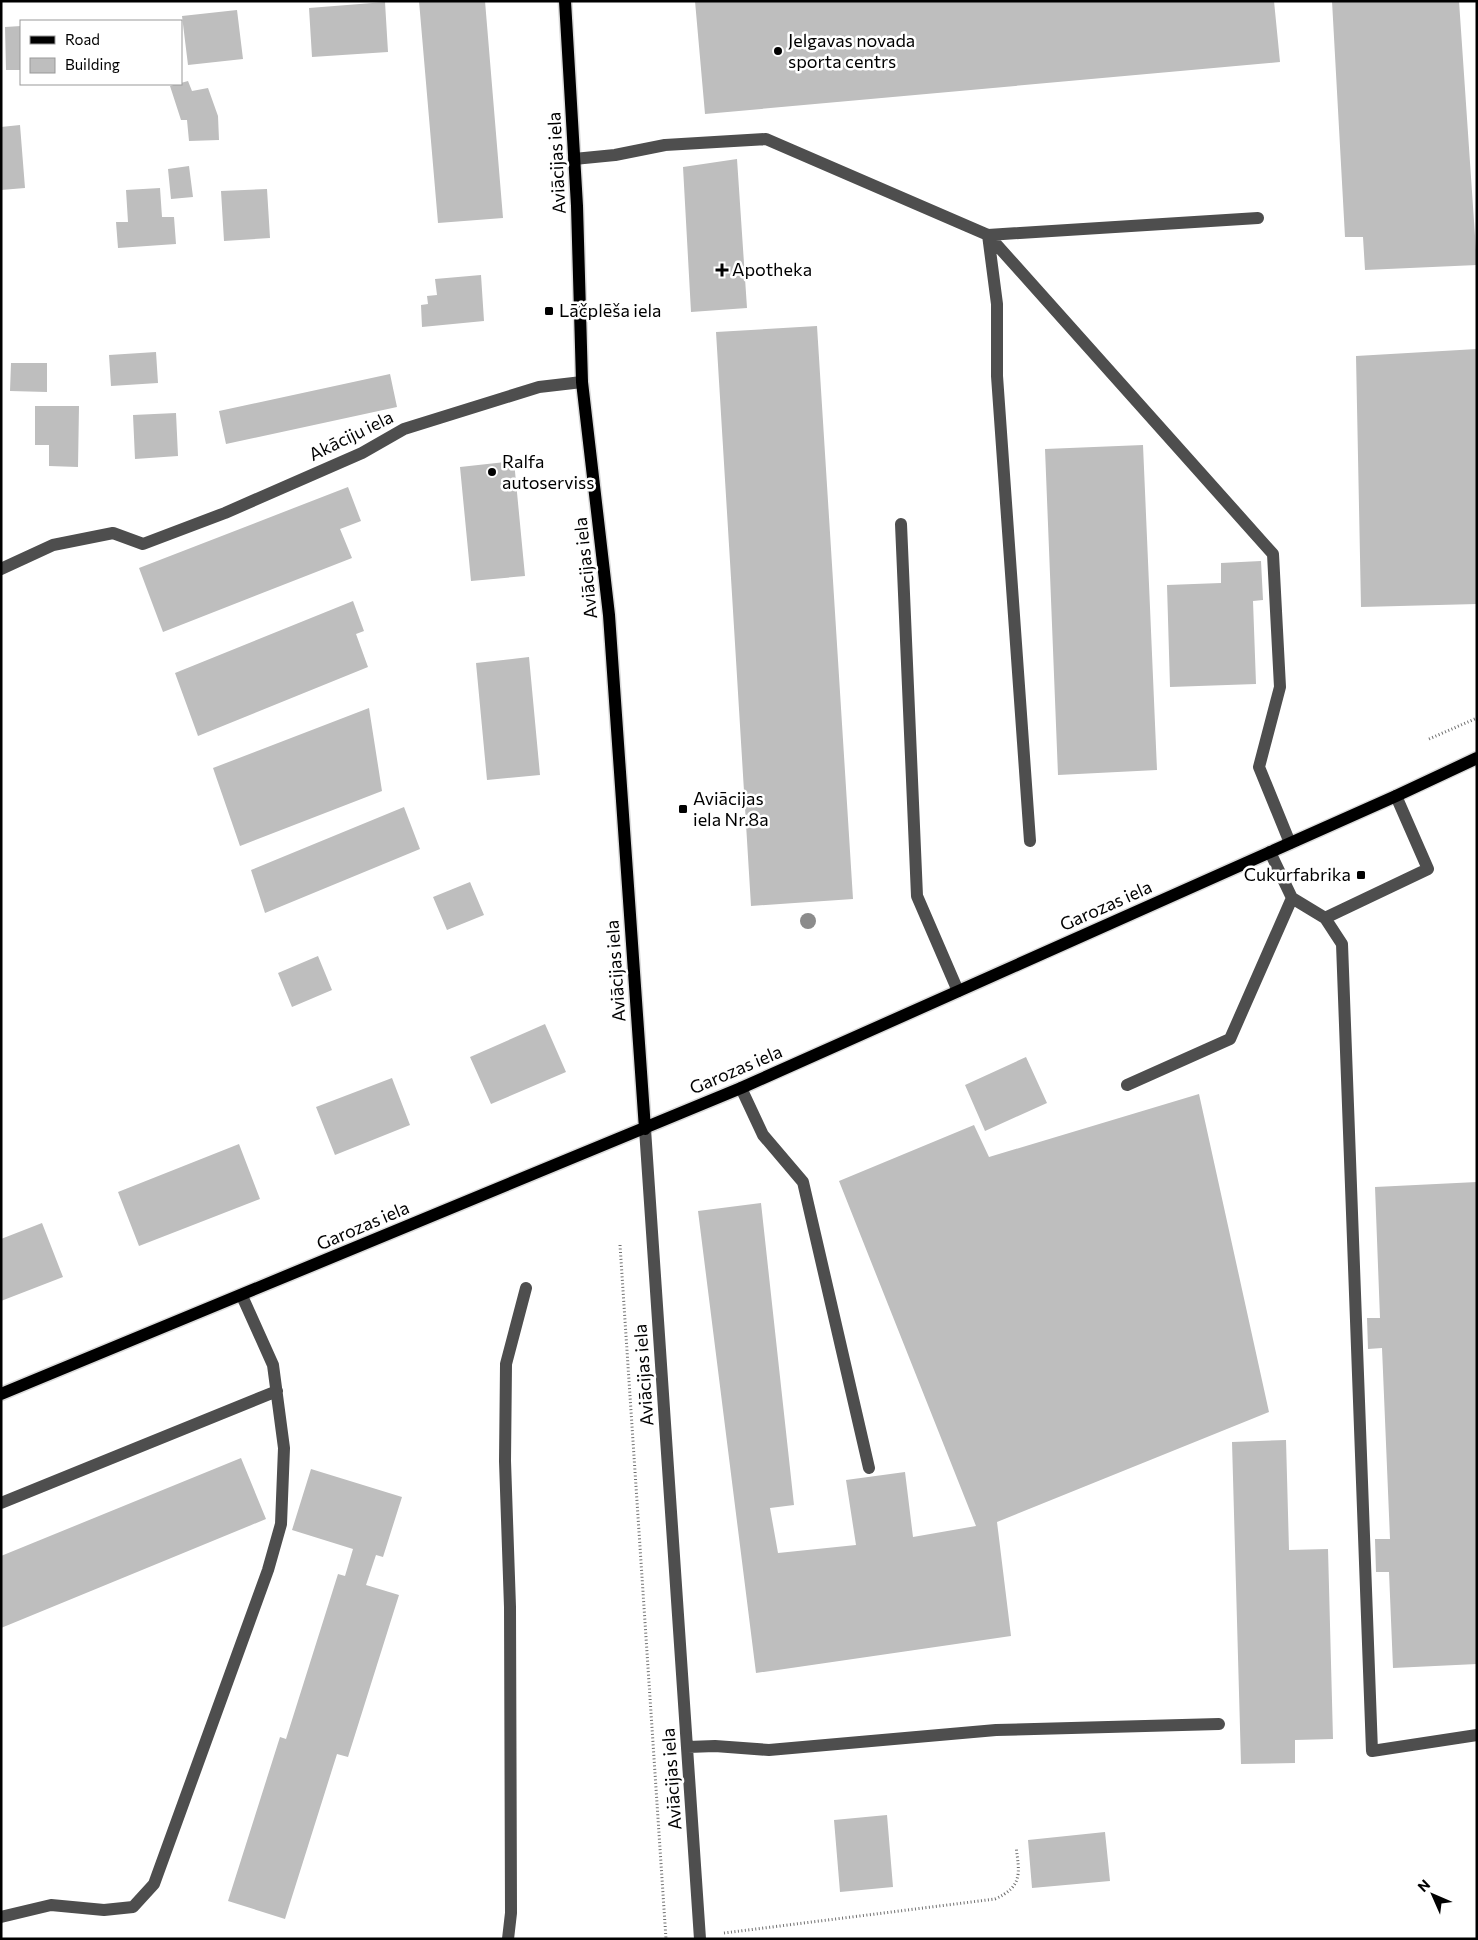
<svg xmlns="http://www.w3.org/2000/svg" width="1478" height="1940" viewBox="0 0 1478 1940" font-family="Commissioner,sans-serif">
<rect width="100%" height="100%" fill="#fff"/>
<path fill="#bebebe" d="M 419,1 L 485,1 L 503,218 L 438,223 Z
M 695,1 L 1274,1 L 1280,62 L 705,114 Z
M 1332,1 L 1459,1 L 1477,265 L 1365,270 L 1363,237 L 1345,237 Z
M 385,2 L 388,52 L 312,57 L 309,8 Z
M 237,10 L 243,59 L 188,65 L 182,16 Z
M 21,26 L 21,70 L 6,70 L 5,27 Z
M 188,81 L 192,91 L 208,88 L 218,116 L 219,140 L 189,141 L 187,120 L 181,120 L 170,86 Z
M 20,125 L 25,188 L 1,190 L 1,127 Z
M 737,159 L 747,308 L 691,312 L 683,167 Z
M 189,166 L 193,197 L 171,199 L 168,169 Z
M 160,188 L 162,217 L 174,217 L 176,244 L 118,248 L 116,222 L 128,222 L 126,190 Z
M 267,189 L 270,238 L 224,241 L 221,191 Z
M 481,275 L 484,321 L 422,327 L 421,305 L 428,304 L 427,296 L 437,295 L 435,279 Z
M 817,326 L 853,899 L 751,906 L 716,332 Z
M 1477,349 L 1477,604 L 1361,607 L 1356,356 Z
M 156,352 L 158,383 L 111,386 L 109,355 Z
M 11,363 L 47,363 L 47,392 L 10,391 Z
M 390,374 L 397,407 L 226,444 L 219,411 Z
M 35,406 L 79,406 L 78,467 L 49,466 L 49,445 L 35,445 Z
M 176,413 L 178,456 L 135,459 L 133,415 Z
M 1143,445 L 1157,770 L 1058,775 L 1045,449 Z
M 514,461 L 525,576 L 471,581 L 460,467 Z
M 348,487 L 361,521 L 340,529 L 352,558 L 163,632 L 139,568 Z
M 1261,561 L 1263,600 L 1253,601 L 1256,684 L 1170,687 L 1167,585 L 1221,583 L 1221,563 Z
M 353,601 L 364,631 L 356,634 L 368,667 L 198,736 L 175,673 Z
M 529,657 L 540,775 L 487,780 L 476,663 Z
M 369,708 L 382,791 L 240,846 L 213,768 Z
M 404,807 L 420,849 L 265,913 L 251,870 Z
M 470,882 L 484,915 L 447,930 L 433,897 Z
M 318,956 L 332,990 L 292,1007 L 278,973 Z
M 545,1024 L 566,1072 L 491,1104 L 470,1057 Z
M 1026,1057 L 1047,1103 L 985,1131 L 965,1085 Z
M 392,1078 L 410,1125 L 335,1155 L 316,1107 Z
M 1199,1094 L 1269,1412 L 997,1522 L 1011,1636 L 756,1673 L 698,1211 L 761,1203 L 794,1505 L 770,1508 L 778,1553 L 856,1545 L 846,1480 L 905,1472 L 913,1537 L 976,1526 L 839,1181 L 974,1125 L 989,1157 Z
M 239,1144 L 260,1199 L 139,1246 L 118,1192 Z
M 1477,1182 L 1477,1664 L 1393,1668 L 1389,1572 L 1376,1572 L 1375,1539 L 1390,1539 L 1382,1348 L 1368,1349 L 1367,1318 L 1380,1318 L 1375,1187 Z
M 42,1223 L 63,1277 L 1,1301 L 1,1239 Z
M 1286,1440 L 1289,1550 L 1328,1549 L 1333,1739 L 1295,1740 L 1295,1763 L 1241,1764 L 1232,1442 Z
M 241,1458 L 266,1519 L 1,1628 L 1,1556 Z
M 311,1469 L 402,1497 L 383,1557 L 376,1555 L 366,1585 L 399,1595 L 348,1757 L 337,1754 L 285,1919 L 228,1901 L 280,1737 L 286,1739 L 338,1574 L 345,1576 L 353,1549 L 292,1530 Z
M 887,1815 L 893,1887 L 840,1892 L 834,1820 Z
M 1105,1832 L 1110,1881 L 1032,1888 L 1028,1840 Z"/>
<g fill="none" stroke-linecap="round" stroke-linejoin="round">
<g stroke="#dbdbdb" stroke-width="15">
<path id="major" d="M 565,1 L 577,206 L 582,382 L 609,615 L 645,1129
M 1,1394 L 741,1088 L 1396,796 L 1477,758"/>
</g>
<path stroke="#707070" stroke-width="3" stroke-dasharray="1 2.5" stroke-linecap="butt" d="M 1429,739 L 1477,718
M 620,1245 L 666,1939
M 724,1933 L 995,1899 C 1022,1887 1020,1874 1016,1847"/>
<path stroke="#4e4e4e" stroke-width="12" d="M 574,159 L 615,155 L 665,145 L 766,139 L 988,235 L 1258,218
M 988,235 L 1273,554 L 1280,687 L 1259,767 L 1290,843
M 988,235 L 997,304 L 997,376 L 1030,841
M 901,524 L 917,896 L 958,991
M 1,569 L 53,545 L 113,533 L 143,544 L 225,513 L 362,453 L 404,429 L 539,387 L 582,382
M 1292,898 L 1325,918 L 1428,869 L 1396,796
M 1325,918 L 1342,944 L 1372,1751 L 1477,1735
M 1127,1085 L 1230,1039 L 1292,898 L 1270,852
M 741,1088 L 763,1135 L 803,1182 L 869,1468
M 645,1129 L 700,1939
M 1,1503 L 277,1391
M 688,1747 L 715,1746 L 769,1750 L 996,1730 L 1219,1724
M 1,1917 L 51,1905 L 104,1910 L 133,1907 L 154,1884 L 268,1570 L 281,1524 L 284,1448 L 273,1365 L 242,1296
M 508,1939 L 511,1913 L 510,1607 L 505,1461 L 506,1364 L 526,1288"/>
<use href="#major" stroke="#000" stroke-width="12"/>
</g>
<circle fill="#8b8b8b" cx="808" cy="921" r="8"/>
<g fill="#000" stroke="#fff" stroke-width="2">
<circle cx="778" cy="51" r="5"/>
<path d="M719.5 262.5h5v5h5v5h-5v5h-5v-5h-5v-5h5z"/>
<rect x="544" y="306" width="10" height="10" rx="2.5"/>
<circle cx="492" cy="472" r="5"/>
<rect x="678" y="804" width="10" height="10" rx="2.5"/>
<rect x="1356" y="870" width="10" height="10" rx="2.5"/>
</g>
<g text-anchor="middle" stroke-width="5" stroke-linejoin="round" paint-order="stroke">
<g font-size="18" fill="#000" stroke="#fff" text-anchor="start">
<text x="788" y="47">Jelgavas novada<tspan x="788" dy="21">sporta centrs</tspan></text>
<text x="732" y="276">Apotheka</text>
<text x="559" y="317">Lāčplēša iela</text>
<text x="502" y="468">Ralfa<tspan x="502" dy="21">autoserviss</tspan></text>
<text x="693" y="805">Aviācijas<tspan x="693" dy="21">iela Nr.8a</tspan></text>
<text x="1351" y="881" text-anchor="end">Cukurfabrika</text>
</g>
<g font-size="18" fill="#000" stroke="#fff">
<text transform="translate(557 163) rotate(-93)" y="6">Aviācijas iela</text>
<text transform="translate(351 436) rotate(-26)" y="6">Akāciju iela</text>
<text transform="translate(586 568) rotate(-96)" y="6">Aviācijas iela</text>
<text transform="translate(1106 906) rotate(-24)" y="6">Garozas iela</text>
<text transform="translate(616 971) rotate(-94)" y="6">Aviācijas iela</text>
<text transform="translate(736 1070) rotate(-23)" y="6">Garozas iela</text>
<text transform="translate(363 1226) rotate(-23)" y="6">Garozas iela</text>
<text transform="translate(644 1375) rotate(-94)" y="6">Aviācijas iela</text>
<text transform="translate(672 1779) rotate(-94)" y="6">Aviācijas iela</text>
</g>
</g>
<rect width="1478" height="1940" fill="none" stroke="#000000" stroke-width="5"/>
<rect x="20" y="20" width="162" height="65" fill="#ffffff" stroke="#999999"/>
<rect x="30" y="36" width="25" height="8" fill="#000000" stroke="#999999"/>
<text x="65" y="45" font-size="15" fill="#000000">Road</text>
<rect x="30" y="58" width="25" height="15" fill="#bebebe" stroke="#999999"/>
<text x="65" y="70" font-size="15" fill="#000000">Building</text>
<g transform="translate(1433 1895) rotate(315)" stroke="#ffffff" stroke-width="4" paint-order="stroke">
<path d="M0-4L9 19L0 12L-9 19Z" fill="#000000"/>
<text y="-8" font-size="14" font-weight="bold" text-anchor="middle" fill="#000000">N</text>
</g>
</svg>
